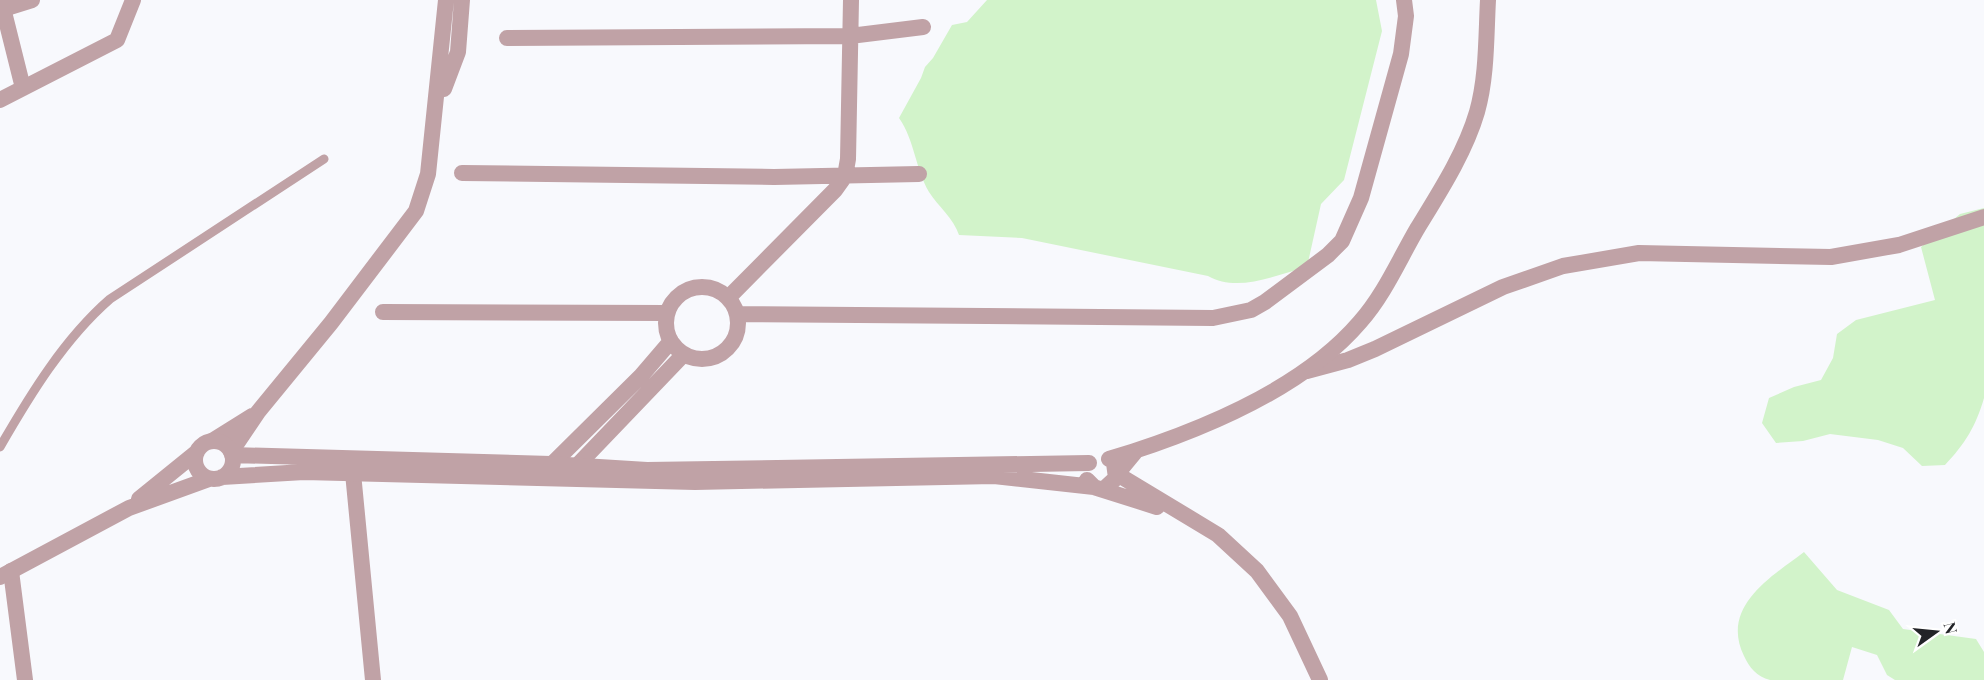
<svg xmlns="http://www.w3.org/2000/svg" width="1984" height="680" viewBox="0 0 1984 680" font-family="'Playfair Display',serif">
<rect width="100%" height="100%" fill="#f8f9fd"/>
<path fill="#d2f3ca" d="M 987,0 L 1376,0 L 1382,31 L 1344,180 L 1321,204 L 1307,267 C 1275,275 1238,293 1208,276 L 1022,238 L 959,235 C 954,219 938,206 929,192 C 915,168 915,141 899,118 L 921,78 L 925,67 L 933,58 L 952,25 L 967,22 Z
M 1984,208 L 1984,398 C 1976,426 1965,444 1945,465 L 1922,466 L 1903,448 L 1878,440 L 1830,434 L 1803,441 L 1776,443 L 1762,423 L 1769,398 L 1794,387 L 1821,380 L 1833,358 L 1837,334 L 1856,320 L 1935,300 L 1921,247 L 1960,214 Z
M 1804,552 L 1837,590 L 1889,610 L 1903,629 L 1976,639 L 1984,652 L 1984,680 L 1895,680 L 1887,675 L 1877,655 L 1852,647 L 1843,680 C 1824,680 1787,680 1770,680 C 1757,677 1749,667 1744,656 C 1720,607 1771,577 1804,552 Z"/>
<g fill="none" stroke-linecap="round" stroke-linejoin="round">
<path stroke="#c0a2a6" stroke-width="9" d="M 0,447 C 30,395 64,339 110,299 L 324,159"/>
<path stroke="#c0a2a6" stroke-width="16" d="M 1,0 L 23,88
M 0,10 L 32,0
M 507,38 L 850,36 L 923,27
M 444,89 L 458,52 L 462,0
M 0,100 L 117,40 L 133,0
M 462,173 L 774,177 L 919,174
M666 323a36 36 0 1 1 72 0a36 36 0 1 1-72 0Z
M 728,298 L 835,190 L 845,176 L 848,159 L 851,0
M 383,312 L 667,313
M 737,314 L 1213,318 L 1251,310 L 1265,302 L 1328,255 L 1342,241 L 1361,198 L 1401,54 L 1406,16 L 1404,0
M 1307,371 L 1348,360 L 1375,349 L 1503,287 L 1563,266 L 1639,253 L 1831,257 L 1899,245 L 1984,217
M 212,441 L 252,416
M 231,452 L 258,412 L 331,323 L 416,211 L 428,174 L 446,0
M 544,472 L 641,376 L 671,341
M 353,473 L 373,680
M 570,473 L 684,354
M 11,571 L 25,680"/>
<path stroke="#c0a2a6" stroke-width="16" d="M195 460a19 19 0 1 1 38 0a19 19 0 1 1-38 0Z
M 1136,451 L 1117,474 L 1218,535 L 1257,571 L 1290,616 L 1320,680
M 232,455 L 551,464 L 647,470 L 1089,463
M 1109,459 C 1195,433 1301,391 1360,322 C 1384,295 1399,260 1417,229 C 1439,193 1465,153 1477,112 C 1487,77 1486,37 1488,0
M 222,477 L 304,472 L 695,482 L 994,476 L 1094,487
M 1087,480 L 1094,487 L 1157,507
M 1104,489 L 1116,478 L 1114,463
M 139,499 L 197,452
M 0,577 L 129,508 L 209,479"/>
</g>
<g transform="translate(1936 632) rotate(75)" stroke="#ffffff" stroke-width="4.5" paint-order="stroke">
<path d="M0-4.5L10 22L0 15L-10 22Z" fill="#222327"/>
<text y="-9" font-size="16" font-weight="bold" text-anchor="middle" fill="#222327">N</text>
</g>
</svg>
